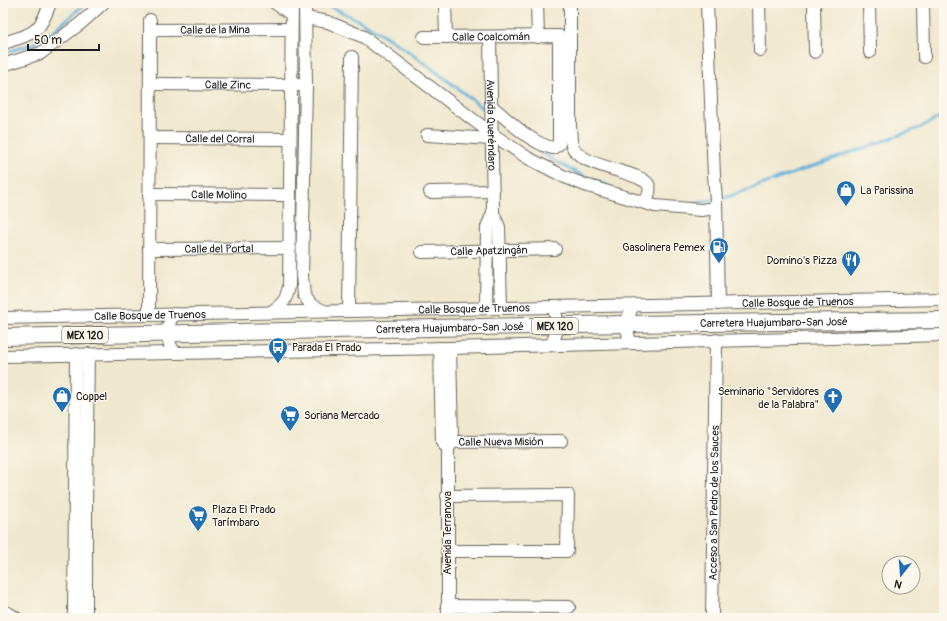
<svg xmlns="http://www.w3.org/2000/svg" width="947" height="621" viewBox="0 0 947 621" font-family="Pangolin,sans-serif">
<rect width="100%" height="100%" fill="#fbf7ec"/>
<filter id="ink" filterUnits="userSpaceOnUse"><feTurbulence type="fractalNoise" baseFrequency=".025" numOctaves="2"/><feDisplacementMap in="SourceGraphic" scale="8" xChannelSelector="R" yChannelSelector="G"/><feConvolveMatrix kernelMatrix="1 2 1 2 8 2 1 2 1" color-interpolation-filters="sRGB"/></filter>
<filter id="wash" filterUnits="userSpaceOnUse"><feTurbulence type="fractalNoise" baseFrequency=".012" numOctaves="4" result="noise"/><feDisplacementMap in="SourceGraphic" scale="16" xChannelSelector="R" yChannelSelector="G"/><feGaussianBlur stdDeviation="0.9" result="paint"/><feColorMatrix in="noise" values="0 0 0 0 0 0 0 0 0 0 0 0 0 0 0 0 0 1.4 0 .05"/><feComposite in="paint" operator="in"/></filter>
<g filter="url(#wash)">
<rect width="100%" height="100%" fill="#f0e8ce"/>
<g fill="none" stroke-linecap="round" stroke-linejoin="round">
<path stroke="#60b0da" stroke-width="3" d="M 321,3 C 383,27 436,72 488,112
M 3,53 L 33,44 L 50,34 L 86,3
M 534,147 C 557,164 581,176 608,186
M 719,199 L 725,198 L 919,128 L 944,115
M 691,204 L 713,200"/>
</g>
</g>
<g filter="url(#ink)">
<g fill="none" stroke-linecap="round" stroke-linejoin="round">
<g stroke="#66635a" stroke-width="14">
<g id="minor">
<path d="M 275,3 L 291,14"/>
<path d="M 305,3 L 306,85 L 302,276 L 304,295 L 311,305 L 324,311"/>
<path d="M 445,3 L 446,37"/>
<path d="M 537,3 L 538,37"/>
<path d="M 570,3 L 570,127 C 571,133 570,140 572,145 C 579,169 643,170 649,186 C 651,191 647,199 645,203"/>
<path d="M 707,3 L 714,175 L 716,200 L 718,304"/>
<path d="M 759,3 L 760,50"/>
<path d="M 814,3 L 815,52"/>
<path d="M 869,3 L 870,52"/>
<path d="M 923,3 L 924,57"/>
<path d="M 306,18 L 328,22 L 364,37 L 492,134 L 528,158 L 565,177 L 585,185 L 655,206 L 701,210 L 716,208"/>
<path id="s1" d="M 150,20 L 150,30 L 291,29"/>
<path id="s2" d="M 424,37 L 559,36 L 559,144 L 553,148 C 531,144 509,120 491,106"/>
<path id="s3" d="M 490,37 L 493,213 L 499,227 L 501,308"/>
<path d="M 3,43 C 32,34 40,34 50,3"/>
<path d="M 3,65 L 41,53 L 81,23 L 103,3"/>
<path id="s4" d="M 150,84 L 299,85"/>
<path d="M 427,135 L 492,139"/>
<path id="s5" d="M 150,138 L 290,139"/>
<path d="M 430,192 L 493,191"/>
<path id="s6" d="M 149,194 L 289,195"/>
<path id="s7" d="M 149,249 L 290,248"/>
<path id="s8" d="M 422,252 L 555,249"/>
<path d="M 486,308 L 487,227 L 493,213"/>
<path d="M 349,311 L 352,57"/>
<path d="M 271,312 C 283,304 286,301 289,286 L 292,3"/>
<path d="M 174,314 C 165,329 165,337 174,352"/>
<path d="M 149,315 L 150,30"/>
<path id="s9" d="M 3,318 L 944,299"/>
<path d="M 631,343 C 625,329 626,319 633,306"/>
<path d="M 551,345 C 559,330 559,322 553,307"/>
<path d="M 440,348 L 442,442 L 447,448"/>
<path d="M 3,356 L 450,348 L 944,335"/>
<path id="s10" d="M 442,442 L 561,441"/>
<path d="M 447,551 L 567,551 L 568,495 L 447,496"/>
<path d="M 447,606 L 569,607"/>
<path d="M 3,613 L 8,613 L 16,618"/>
<path d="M 74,618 L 76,354"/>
<path d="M 86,618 L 86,505 L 88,354"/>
<path d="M 448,618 L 448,449 L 452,441 L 450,348"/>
<path id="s11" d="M 712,618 L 716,340"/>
</g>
</g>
<g stroke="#66635a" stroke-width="18">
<g id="major">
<path id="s12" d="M 3,337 L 626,324 L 944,320"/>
</g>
</g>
<use href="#minor" stroke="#fff" stroke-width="12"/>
<use href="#major" stroke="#fff" stroke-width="16"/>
</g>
</g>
<defs>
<g id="shop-pin" transform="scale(1)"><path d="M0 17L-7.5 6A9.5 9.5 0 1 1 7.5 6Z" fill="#1f6fb2" stroke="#fbf7ec"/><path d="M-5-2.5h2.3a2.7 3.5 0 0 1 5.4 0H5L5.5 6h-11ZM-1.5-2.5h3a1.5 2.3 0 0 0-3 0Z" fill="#fff"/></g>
<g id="fuel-pin" transform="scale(1)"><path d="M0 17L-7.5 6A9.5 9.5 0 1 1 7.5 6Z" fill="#1f6fb2" stroke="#fbf7ec"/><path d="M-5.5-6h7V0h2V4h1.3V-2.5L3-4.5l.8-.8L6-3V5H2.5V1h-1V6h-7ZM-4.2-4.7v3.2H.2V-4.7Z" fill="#fff"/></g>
<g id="restaurant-pin" transform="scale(1)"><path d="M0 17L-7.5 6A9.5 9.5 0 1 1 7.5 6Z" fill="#1f6fb2" stroke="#fbf7ec"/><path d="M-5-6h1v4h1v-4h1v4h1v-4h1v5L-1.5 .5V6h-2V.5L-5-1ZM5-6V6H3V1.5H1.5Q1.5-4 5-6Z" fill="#fff"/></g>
<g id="bus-pin" transform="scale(1)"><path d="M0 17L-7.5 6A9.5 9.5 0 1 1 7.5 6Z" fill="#1f6fb2" stroke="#fbf7ec"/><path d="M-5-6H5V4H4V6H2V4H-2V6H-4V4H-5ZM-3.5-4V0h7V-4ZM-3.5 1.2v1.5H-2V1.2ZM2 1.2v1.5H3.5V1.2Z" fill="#fff"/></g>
<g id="church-pin" transform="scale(1)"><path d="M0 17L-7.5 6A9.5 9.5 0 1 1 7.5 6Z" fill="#1f6fb2" stroke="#fbf7ec"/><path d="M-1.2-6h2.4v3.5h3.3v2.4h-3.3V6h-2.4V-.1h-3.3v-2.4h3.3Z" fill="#fff"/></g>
<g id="supermarket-pin" transform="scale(1)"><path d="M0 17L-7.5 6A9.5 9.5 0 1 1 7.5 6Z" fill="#1f6fb2" stroke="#fbf7ec"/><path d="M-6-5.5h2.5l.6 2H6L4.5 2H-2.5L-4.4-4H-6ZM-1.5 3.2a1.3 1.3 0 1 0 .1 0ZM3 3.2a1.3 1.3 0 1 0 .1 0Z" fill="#fff"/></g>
</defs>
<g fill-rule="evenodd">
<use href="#shop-pin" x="846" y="190"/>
<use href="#fuel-pin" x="719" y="247"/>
<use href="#restaurant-pin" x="851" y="260"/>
<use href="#bus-pin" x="278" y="347"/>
<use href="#shop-pin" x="62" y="396"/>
<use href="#church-pin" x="833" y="397"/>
<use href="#supermarket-pin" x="290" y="415"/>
<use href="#supermarket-pin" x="198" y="515"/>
</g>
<g text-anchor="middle" stroke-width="3" stroke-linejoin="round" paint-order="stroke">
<g fill="#fbf7ec" stroke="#5f5e5a" stroke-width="1">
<rect x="532" y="318" width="46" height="16" rx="3"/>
<rect x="62" y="327" width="46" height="16" rx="3"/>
</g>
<g font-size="10" font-weight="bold" fill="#1c1c1c">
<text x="555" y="330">MEX 120</text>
<text x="85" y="339">MEX 120</text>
</g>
<g font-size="11" fill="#1c1c1c" stroke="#fbf7ec">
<text dy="4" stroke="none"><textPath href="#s1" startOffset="75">Calle de la Mina</textPath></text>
<text dy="4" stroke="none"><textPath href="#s2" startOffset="67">Calle Coalcomán</textPath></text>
<text dy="4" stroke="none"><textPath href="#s4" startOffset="78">Calle Zinc</textPath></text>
<text dy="4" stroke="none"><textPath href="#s3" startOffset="88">Avenida Queréndaro</textPath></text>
<text dy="4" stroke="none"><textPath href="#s5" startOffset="70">Calle del Corral</textPath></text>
<text dy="4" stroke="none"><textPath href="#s6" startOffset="70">Calle Molino</textPath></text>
<text dy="4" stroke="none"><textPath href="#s7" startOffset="70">Calle del Portal</textPath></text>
<text dy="4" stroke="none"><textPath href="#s8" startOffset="67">Calle Apatzingán</textPath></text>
<text dy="4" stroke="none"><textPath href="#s9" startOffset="795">Calle Bosque de Truenos</textPath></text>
<text dy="4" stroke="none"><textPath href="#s9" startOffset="471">Calle Bosque de Truenos</textPath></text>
<text dy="4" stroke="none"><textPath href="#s9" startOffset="147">Calle Bosque de Truenos</textPath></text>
<text dy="4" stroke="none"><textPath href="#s12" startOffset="771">Carretera Huajumbaro-San José</textPath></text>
<text dy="4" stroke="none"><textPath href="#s12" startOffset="447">Carretera Huajumbaro-San José</textPath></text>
<text dy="4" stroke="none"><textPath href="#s10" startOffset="59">Calle Nueva Misión</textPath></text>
<text dy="4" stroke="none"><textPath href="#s11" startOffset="115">Acceso a San Pedro de los Sauces</textPath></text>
<text transform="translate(447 533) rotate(-90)" y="4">Avenida Terranova</text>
</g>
<g font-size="11" fill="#1c1c1c" stroke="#fbf7ec" text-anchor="start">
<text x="860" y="194">La Parissina</text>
<text x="705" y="251" text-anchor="end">Gasolinera Pemex</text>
<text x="837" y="264" text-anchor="end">Domino's Pizza</text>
<text x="292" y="351">Parada El Prado</text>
<text x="819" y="395" text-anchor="end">Seminario "Servidores<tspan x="819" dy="13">de la Palabra"</tspan></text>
<text x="76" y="400">Coppel</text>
<text x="304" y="419">Soriana Mercado</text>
<text x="212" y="513">Plaza El Prado<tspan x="212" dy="13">Tarímbaro</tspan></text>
</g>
</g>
<rect width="947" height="621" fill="none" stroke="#fbf7ec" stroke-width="16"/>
<g transform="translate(901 575) rotate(197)"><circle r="19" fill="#fbf7ec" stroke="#a29f99"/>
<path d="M0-3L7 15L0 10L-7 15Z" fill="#1f6fb2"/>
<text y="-6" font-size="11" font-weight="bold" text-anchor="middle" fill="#1c1c1c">N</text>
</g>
<path d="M28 44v6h71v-6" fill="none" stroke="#1c1c1c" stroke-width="2"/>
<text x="34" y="44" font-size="12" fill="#1c1c1c" stroke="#fbf7ec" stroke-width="3" paint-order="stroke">50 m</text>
</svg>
